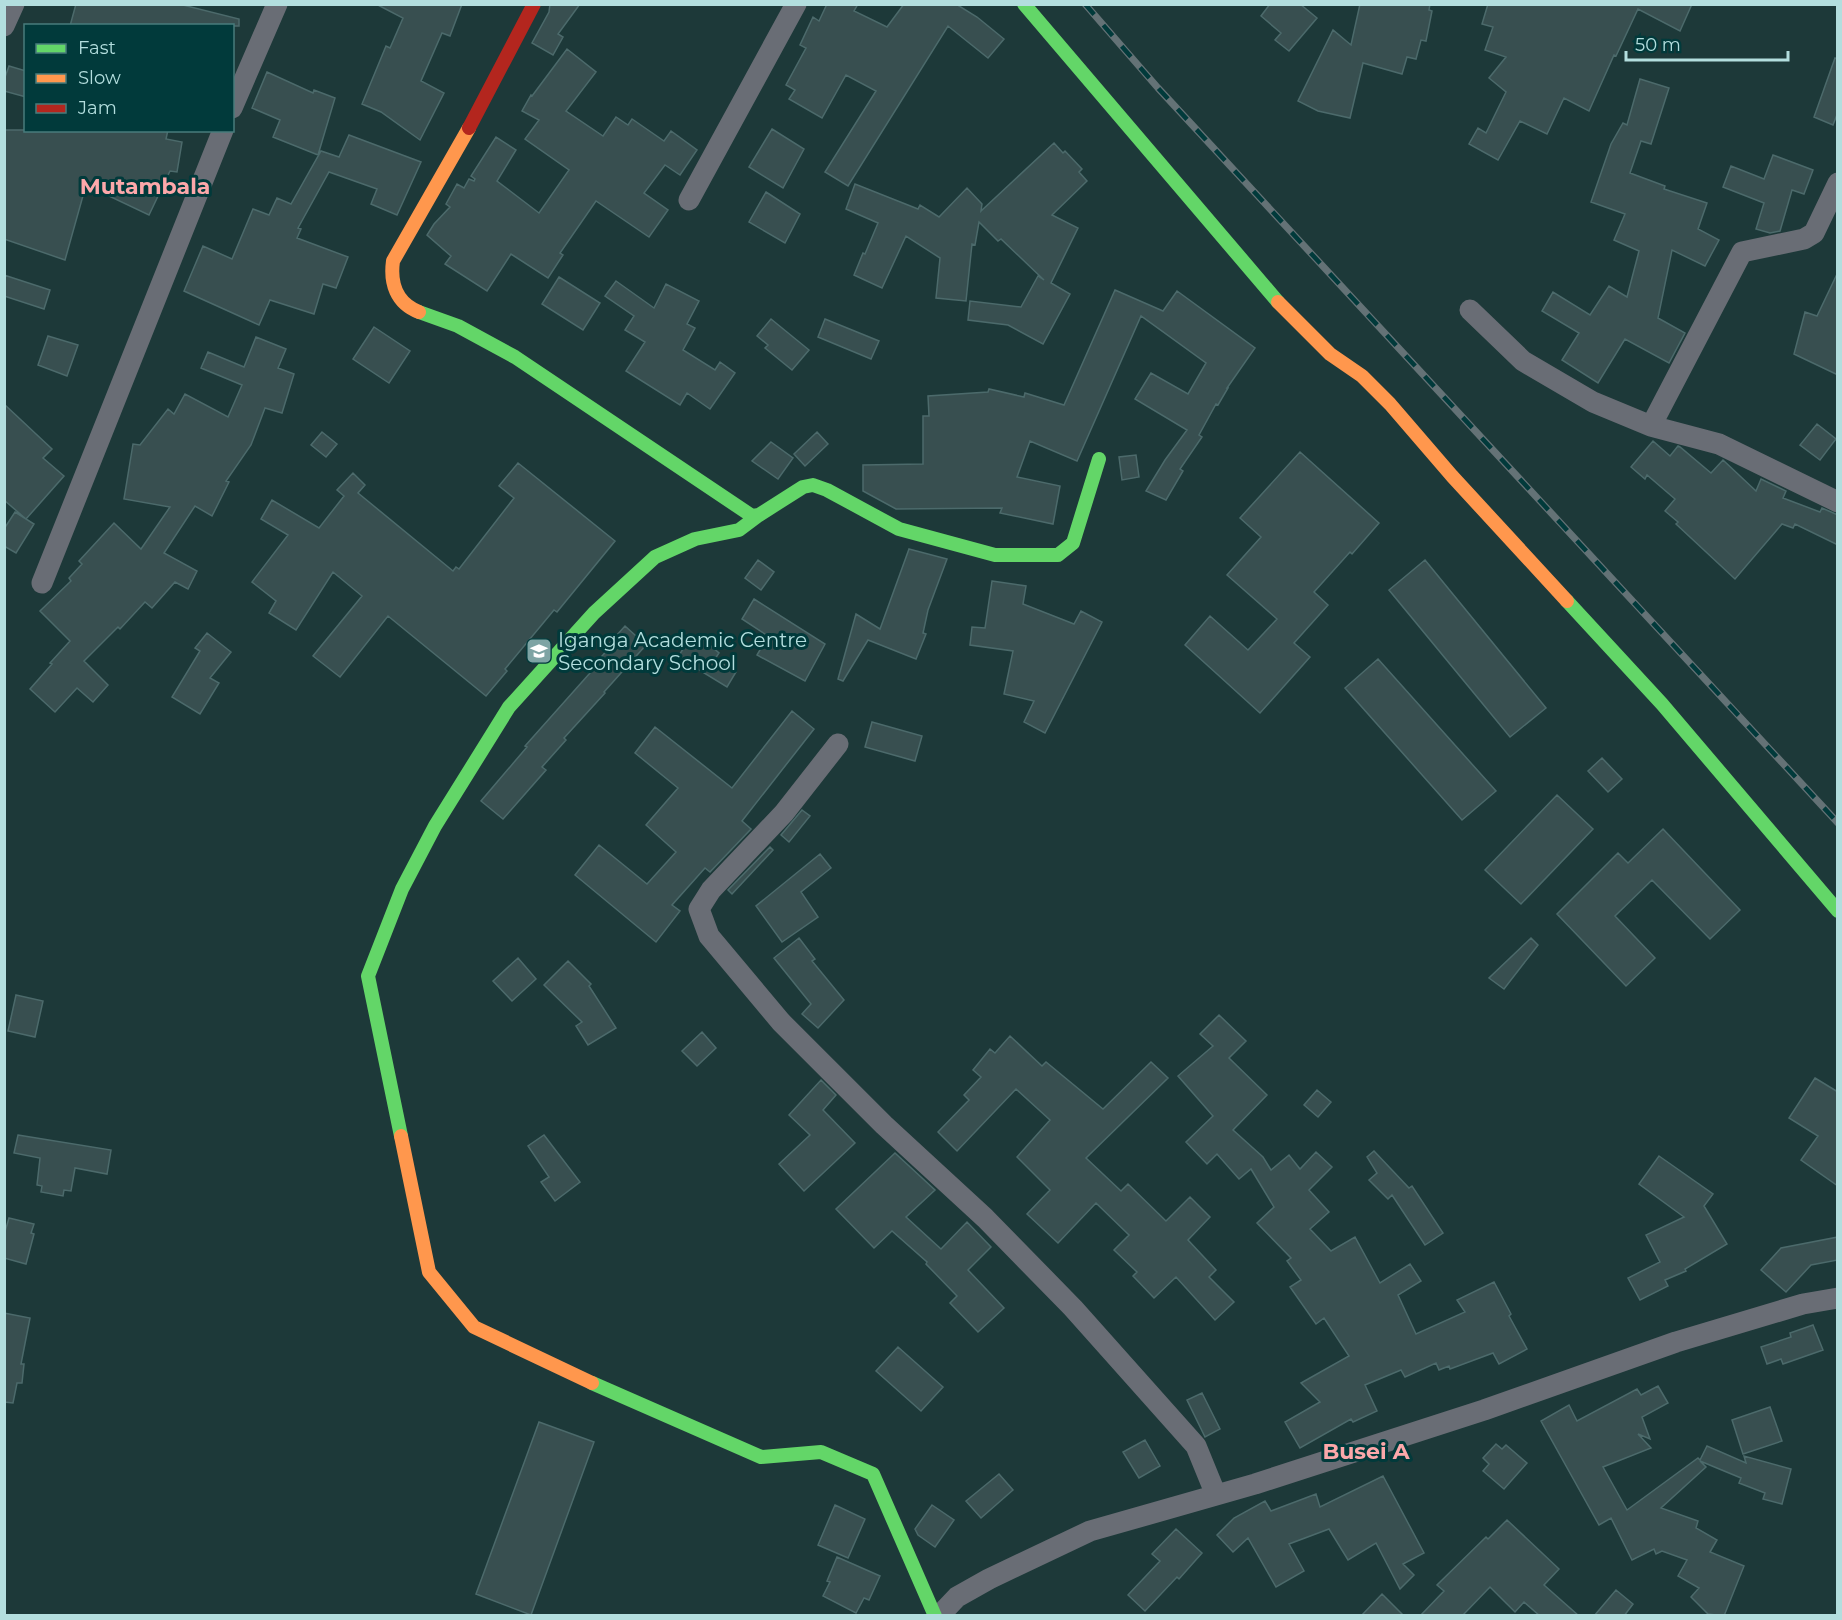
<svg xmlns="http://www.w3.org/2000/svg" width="1842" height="1620" viewBox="0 0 1842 1620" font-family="Montserrat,sans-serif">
<rect width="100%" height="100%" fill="#1d3939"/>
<path fill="#384f50" stroke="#4c6a6b" stroke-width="1.5" d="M 76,4 L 179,4 L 239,19 L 239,26 L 70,26 Z
M 376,4 L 462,4 L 450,36 L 442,33 L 421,81 L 444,93 L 420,140 L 381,112 L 362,104 L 386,46 L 390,48 L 403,18 Z
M 550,4 L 580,4 L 558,34 L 563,37 L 553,55 L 532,43 L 549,12 Z
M 827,4 L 858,4 L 854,11 L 887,27 L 904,4 L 956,4 L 977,17 L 1004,39 L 988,58 L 948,26 L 848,186 L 825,172 L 876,91 L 846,75 L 822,118 L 789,99 L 795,90 L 786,85 L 806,48 L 800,45 L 813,17 L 819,21 Z
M 1270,4 L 1300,4 L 1317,18 L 1289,51 L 1275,40 L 1281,33 L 1261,16 Z
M 1360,4 L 1430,4 L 1429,10 L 1432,11 L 1426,41 L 1421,40 L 1416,59 L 1407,57 L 1402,74 L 1363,63 L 1350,118 L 1318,111 L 1298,101 L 1333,30 L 1351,45 Z
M 1488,4 L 1692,4 L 1680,31 L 1638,9 L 1616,56 L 1614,55 L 1589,111 L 1564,98 L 1547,134 L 1520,121 L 1498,160 L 1469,144 L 1478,128 L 1486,133 L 1506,92 L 1489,78 L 1506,57 L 1485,50 L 1493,27 L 1482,24 Z
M 567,49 L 596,72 L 566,111 L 603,136 L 616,117 L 628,125 L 632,119 L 664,141 L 671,131 L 697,150 L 680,175 L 665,165 L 644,193 L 668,210 L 649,237 L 596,201 L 560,253 L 563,255 L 548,278 L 511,254 L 487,291 L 445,264 L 451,256 L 427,235 L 434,224 L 450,207 L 446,204 L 457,184 L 464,188 L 469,179 L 474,181 L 475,179 L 471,176 L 496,137 L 516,150 L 497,181 L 539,213 L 569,170 L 525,139 L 539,120 L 522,111 L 531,95 L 532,96 Z
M 1835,58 L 1838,59 L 1838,112 L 1833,125 L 1814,117 Z
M 9,66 L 26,71 L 26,97 L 4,91 L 4,80 Z
M 267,72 L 313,93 L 314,90 L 335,98 L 318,155 L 273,137 L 280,120 L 252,108 Z
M 1640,79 L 1669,88 L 1651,144 L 1641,141 L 1630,173 L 1665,186 L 1664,189 L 1707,203 L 1698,229 L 1719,240 L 1705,266 L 1672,250 L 1658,318 L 1685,333 L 1669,363 L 1625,339 L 1598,383 L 1562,360 L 1579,333 L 1542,311 L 1553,292 L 1590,315 L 1609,286 L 1627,297 L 1639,251 L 1614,240 L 1625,214 L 1591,202 L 1611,144 L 1623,123 L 1627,125 Z
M 772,129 L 804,149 L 783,188 L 749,167 Z
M 4,130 L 168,130 L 166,139 L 182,142 L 177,172 L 170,171 L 149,215 L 86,185 L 65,260 L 4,239 Z
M 349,135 L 421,162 L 397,215 L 371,204 L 377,189 L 329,172 L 298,228 L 301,229 L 297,238 L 348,257 L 336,288 L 323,284 L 314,314 L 270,300 L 259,325 L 184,291 L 203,246 L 232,259 L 253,209 L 269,215 L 277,198 L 291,204 L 321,151 L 339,157 Z
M 1054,143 L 1063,153 L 1065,151 L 1082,169 L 1079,172 L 1087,181 L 1052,215 L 1078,228 L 1051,283 L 1070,294 L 1043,344 L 1008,325 L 968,320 L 970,301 L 1021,307 L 1038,276 L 1044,280 L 1001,239 L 998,241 L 979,222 L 975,245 L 972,244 L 966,301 L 936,298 L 940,258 L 906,236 L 882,288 L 854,275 L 863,253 L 865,254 L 878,223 L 846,209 L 855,184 L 918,209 L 920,205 L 939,217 L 967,188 L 982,204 L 981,211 Z
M 1773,155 L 1813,170 L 1804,194 L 1792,190 L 1780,231 L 1770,233 L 1756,229 L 1764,203 L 1723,187 L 1731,166 L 1764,179 Z
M 766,192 L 800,214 L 785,243 L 749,222 Z
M 1838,272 L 1838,375 L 1794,354 L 1805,312 L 1817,316 Z
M 4,275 L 50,290 L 44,309 L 4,296 Z
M 559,277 L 600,303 L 583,330 L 542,304 Z
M 616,281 L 654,308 L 666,284 L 699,301 L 687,324 L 695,328 L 683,350 L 715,370 L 720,362 L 735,373 L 710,409 L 687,393 L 680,405 L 626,371 L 645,342 L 625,330 L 634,316 L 605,296 Z
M 1115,290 L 1163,311 L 1177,291 L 1255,348 L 1227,388 L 1228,388 L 1218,405 L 1216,404 L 1199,435 L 1202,437 L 1180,469 L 1183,471 L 1166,500 L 1146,491 L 1165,460 L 1187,430 L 1135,399 L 1151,373 L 1188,394 L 1206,363 L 1141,316 L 1077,461 L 1030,441 L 1017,477 L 1060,486 L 1053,524 L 1000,513 L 1002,508 L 896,509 L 863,491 L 863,465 L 923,464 L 923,416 L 929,416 L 928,396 L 988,392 L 989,389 L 1024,397 L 1025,393 L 1064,405 Z
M 771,319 L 809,350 L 792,370 L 765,348 L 768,345 L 757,336 Z
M 825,319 L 879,341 L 871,359 L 818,337 Z
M 374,327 L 410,351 L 389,383 L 353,359 Z
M 48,336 L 78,345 L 67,376 L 38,365 Z
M 256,337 L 286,349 L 278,368 L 294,374 L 282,413 L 265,408 L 251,445 L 226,481 L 229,482 L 212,516 L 195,506 L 164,553 L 197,571 L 188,589 L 175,582 L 152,608 L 145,602 L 120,629 L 118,627 L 84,661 L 108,685 L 93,702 L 77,688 L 55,712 L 30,689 L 52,664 L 50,663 L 70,641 L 40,611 L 71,581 L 69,578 L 82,564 L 79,561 L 114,523 L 141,549 L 170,507 L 124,499 L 133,444 L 140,445 L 168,409 L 174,414 L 185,394 L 228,417 L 242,385 L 201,368 L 208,352 L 244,367 Z
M 4,404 L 52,449 L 43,458 L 64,476 L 26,519 L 4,500 Z
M 1817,424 L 1836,439 L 1820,460 L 1800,445 Z
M 322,432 L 337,444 L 326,457 L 311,445 Z
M 817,432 L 828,444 L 805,466 L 794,454 Z
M 1653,441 L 1670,456 L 1678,446 L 1680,447 L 1711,473 L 1723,460 L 1756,491 L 1761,479 L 1786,491 L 1783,498 L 1820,512 L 1822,508 L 1838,515 L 1838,545 L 1795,524 L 1793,528 L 1782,524 L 1735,579 L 1676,524 L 1678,522 L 1665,511 L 1675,499 L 1647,475 L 1645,479 L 1631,467 Z
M 771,442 L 793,458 L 778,479 L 752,461 Z
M 1300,452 L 1379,523 L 1352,554 L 1350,552 L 1314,592 L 1328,605 L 1294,643 L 1310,657 L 1260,713 L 1185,645 L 1210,616 L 1248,650 L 1277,619 L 1227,575 L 1261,537 L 1240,518 Z
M 1136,455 L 1139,477 L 1122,480 L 1119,457 Z
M 518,463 L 615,541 L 557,612 L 554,610 L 505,669 L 507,671 L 486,696 L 388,616 L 340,677 L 313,656 L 362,596 L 333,572 L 296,630 L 269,613 L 276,601 L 252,582 L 288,535 L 261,519 L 272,500 L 319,528 L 344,496 L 337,490 L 353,473 L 365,485 L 358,493 L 453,571 L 456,567 L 459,569 L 514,498 L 499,486 Z
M 15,512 L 34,524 L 16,553 L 4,546 L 4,529 Z
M 909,549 L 947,559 L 928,610 L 923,633 L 926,634 L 916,659 L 868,640 L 843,681 L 838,679 L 856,614 L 880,629 Z
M 758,560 L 774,572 L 761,590 L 745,578 Z
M 1425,560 L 1546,708 L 1510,737 L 1389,590 Z
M 992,581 L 1026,586 L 1023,604 L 1074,624 L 1081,611 L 1102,622 L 1045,733 L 1024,722 L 1034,701 L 1004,694 L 1013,651 L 970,645 L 972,627 L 985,628 Z
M 754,599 L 825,644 L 805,681 L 757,655 L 768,636 L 742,619 Z
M 625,626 L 646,645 L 604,692 L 605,693 L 564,738 L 566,740 L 542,767 L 546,770 L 503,819 L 481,801 L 527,747 L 525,746 L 590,673 L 588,672 L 609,648 L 607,646 Z
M 207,633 L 231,652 L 210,678 L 219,683 L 200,714 L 172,697 L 200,651 L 195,648 Z
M 691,636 L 699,636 L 719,653 L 715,659 L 736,672 L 727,687 L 678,657 Z
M 1378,659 L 1496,791 L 1462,820 L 1345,688 Z
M 792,711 L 814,729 L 742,821 L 751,829 L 710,872 L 705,868 L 672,905 L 680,911 L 656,942 L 575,875 L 599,845 L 647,884 L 676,852 L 646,825 L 678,788 L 635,753 L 655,727 L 732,788 Z
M 872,722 L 922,736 L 915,761 L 865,747 Z
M 1602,758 L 1622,779 L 1608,792 L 1588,771 Z
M 1557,795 L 1593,829 L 1521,904 L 1485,870 Z
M 802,810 L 810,816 L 789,842 L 781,835 Z
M 1663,829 L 1740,910 L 1710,939 L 1652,880 L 1615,916 L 1655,958 L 1626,986 L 1557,914 L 1618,853 L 1628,863 Z
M 770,847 L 773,850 L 732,894 L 728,890 Z
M 820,854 L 831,868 L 801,892 L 818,917 L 782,942 L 756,906 Z
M 799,938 L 815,959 L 812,961 L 844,1000 L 818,1028 L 802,1014 L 811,1004 L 774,958 Z
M 1531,938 L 1538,945 L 1504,989 L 1489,978 Z
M 518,958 L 536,979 L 512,1001 L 493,981 Z
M 568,961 L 591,984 L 589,986 L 616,1028 L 588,1045 L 576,1026 L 582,1022 L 544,985 Z
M 16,995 L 43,1001 L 35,1037 L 8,1031 Z
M 1219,1015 L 1246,1041 L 1229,1058 L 1267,1095 L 1233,1130 L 1263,1157 L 1271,1170 L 1289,1155 L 1300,1169 L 1316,1152 L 1332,1167 L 1309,1190 L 1329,1212 L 1310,1229 L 1331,1251 L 1355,1237 L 1380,1283 L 1410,1264 L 1421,1281 L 1398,1295 L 1416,1334 L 1465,1312 L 1457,1300 L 1494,1282 L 1511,1314 L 1509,1316 L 1527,1349 L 1499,1364 L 1493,1353 L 1450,1369 L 1449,1366 L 1439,1370 L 1436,1363 L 1405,1377 L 1401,1370 L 1365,1385 L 1377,1411 L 1353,1422 L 1351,1419 L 1300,1448 L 1285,1422 L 1320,1402 L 1301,1383 L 1349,1356 L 1324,1318 L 1316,1324 L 1290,1287 L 1301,1280 L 1287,1261 L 1291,1258 L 1257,1223 L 1274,1207 L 1251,1169 L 1239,1179 L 1217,1154 L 1207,1164 L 1186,1142 L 1213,1116 L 1178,1076 L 1213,1046 L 1200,1034 Z
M 702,1032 L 716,1048 L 697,1066 L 682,1051 Z
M 1010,1036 L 1042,1066 L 1046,1062 L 1103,1109 L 1151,1062 L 1168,1078 L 1086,1158 L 1121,1191 L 1128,1184 L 1166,1221 L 1190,1197 L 1210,1217 L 1188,1240 L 1216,1270 L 1209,1277 L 1234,1302 L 1215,1320 L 1176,1277 L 1154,1298 L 1133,1276 L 1137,1272 L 1114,1250 L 1129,1235 L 1096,1203 L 1058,1243 L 1027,1214 L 1050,1190 L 1017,1157 L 1050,1120 L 1016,1089 L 957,1151 L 938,1132 L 969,1100 L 964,1095 L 981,1077 L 973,1070 L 990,1049 L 995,1053 Z
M 1815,1078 L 1838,1092 L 1838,1186 L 1801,1160 L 1818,1136 L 1789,1118 Z
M 821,1080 L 836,1095 L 823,1110 L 855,1143 L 804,1191 L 779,1164 L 810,1135 L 789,1115 Z
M 1317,1090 L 1331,1102 L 1318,1117 L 1304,1105 Z
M 18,1135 L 111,1150 L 107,1174 L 75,1168 L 71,1191 L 64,1190 L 63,1196 L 41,1192 L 42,1186 L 37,1185 L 40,1158 L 14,1153 Z
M 544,1135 L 580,1182 L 555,1201 L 541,1182 L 549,1177 L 528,1146 Z
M 1374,1151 L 1409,1188 L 1412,1186 L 1443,1233 L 1425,1245 L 1392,1195 L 1388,1199 L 1369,1180 L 1377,1173 L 1367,1157 Z
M 895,1153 L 935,1190 L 906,1217 L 941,1249 L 967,1222 L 991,1247 L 968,1270 L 1004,1308 L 978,1332 L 950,1303 L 957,1296 L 926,1264 L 927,1262 L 892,1231 L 874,1248 L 836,1209 Z
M 1659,1156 L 1713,1194 L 1704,1206 L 1727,1244 L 1685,1269 L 1686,1271 L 1665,1280 L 1668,1286 L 1640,1300 L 1628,1278 L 1660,1262 L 1646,1235 L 1684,1217 L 1639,1184 Z
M 9,1218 L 34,1224 L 31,1233 L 34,1234 L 26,1264 L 4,1258 L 4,1235 Z
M 1838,1237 L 1838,1260 L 1811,1265 L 1786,1292 L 1761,1270 L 1781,1248 Z
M 4,1313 L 30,1318 L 21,1364 L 24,1364 L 22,1383 L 17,1383 L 13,1403 L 4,1402 Z
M 1813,1325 L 1823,1350 L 1783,1364 L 1781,1359 L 1767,1364 L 1761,1347 L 1791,1337 L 1790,1333 Z
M 898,1347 L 943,1387 L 921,1411 L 876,1371 Z
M 1658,1386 L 1668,1403 L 1642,1417 L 1650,1439 L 1638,1434 L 1651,1448 L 1603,1467 L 1627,1510 L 1698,1458 L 1700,1460 L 1707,1446 L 1746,1463 L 1744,1456 L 1791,1469 L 1782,1504 L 1763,1499 L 1765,1493 L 1739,1483 L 1741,1478 L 1700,1461 L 1706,1467 L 1661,1508 L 1698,1521 L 1696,1528 L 1717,1540 L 1710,1552 L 1744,1566 L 1724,1616 L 1708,1614 L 1691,1597 L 1699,1588 L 1678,1576 L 1687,1560 L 1662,1551 L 1656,1554 L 1654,1549 L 1632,1560 L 1611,1518 L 1599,1525 L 1541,1421 L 1569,1405 L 1577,1421 L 1637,1389 L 1641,1395 Z
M 1202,1393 L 1220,1429 L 1205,1437 L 1187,1400 Z
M 1770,1407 L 1782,1441 L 1743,1454 L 1732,1420 Z
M 539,1422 L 594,1442 L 531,1615 L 476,1594 Z
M 1145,1440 L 1160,1466 L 1139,1478 L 1123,1452 Z
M 1496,1444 L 1502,1449 L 1506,1445 L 1527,1463 L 1504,1489 L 1483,1471 L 1489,1464 L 1483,1458 Z
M 999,1474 L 1013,1490 L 981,1518 L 966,1501 Z
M 1383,1476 L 1424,1553 L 1403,1564 L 1414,1575 L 1400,1589 L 1376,1543 L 1348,1560 L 1329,1529 L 1289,1544 L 1304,1571 L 1276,1587 L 1248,1538 L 1233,1552 L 1217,1535 L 1234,1518 L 1265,1501 L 1271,1511 L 1316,1494 L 1320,1507 Z
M 835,1505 L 865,1519 L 848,1558 L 818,1545 Z
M 932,1505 L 954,1520 L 935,1547 L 918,1535 L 915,1529 Z
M 1507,1520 L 1559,1569 L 1544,1585 L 1579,1616 L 1540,1616 L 1524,1602 L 1515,1612 L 1490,1587 L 1462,1616 L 1420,1616 L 1444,1591 L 1437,1585 L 1486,1537 L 1488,1539 Z
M 1176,1529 L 1202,1553 L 1179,1579 L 1177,1577 L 1145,1611 L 1128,1595 L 1160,1561 L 1152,1554 Z
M 837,1557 L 880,1576 L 869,1600 L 864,1598 L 856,1613 L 823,1596 L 830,1582 L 827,1581 Z
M 1616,1590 L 1633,1604 L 1624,1616 L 1594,1616 Z
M 1382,1594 L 1404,1616 L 1361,1616 Z"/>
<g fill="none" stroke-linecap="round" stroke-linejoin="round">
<path stroke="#696d75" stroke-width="21" d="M 4,26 L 14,4
M 232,108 L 277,4
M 689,200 L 796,4
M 1470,310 L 1523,361 L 1593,402 L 1651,426 L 1719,444 L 1838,502
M 1651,426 L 1742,252 L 1804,239 L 1814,233 L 1838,183
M 42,583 L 223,130
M 838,744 L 784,813 L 711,890 L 699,909 L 709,936 L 781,1022 L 884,1125 L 985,1218 L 1073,1308 L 1196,1446 L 1216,1495
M 939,1616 L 957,1597 L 989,1579 L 1090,1531 L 1255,1484 L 1484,1410 L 1676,1342 L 1803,1304 L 1838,1298"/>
<path stroke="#63d668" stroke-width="14" d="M 1024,4 L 1278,302
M 419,312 L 458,326 L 515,357 L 752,516 L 759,515 L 803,487 L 813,485 L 827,490 L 899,529 L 995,555 L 1058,555 L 1073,543 L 1099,459
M 1567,601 L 1662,704 L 1838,911
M 401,1136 L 368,976 L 402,889 L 435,826 L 509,707 L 594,613 L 655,557 L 695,539 L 739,530 L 759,515
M 592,1383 L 761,1457 L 821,1452 L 873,1474 L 935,1616"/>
<path stroke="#ff974d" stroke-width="14" d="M 1278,302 L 1330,354 L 1362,376 L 1390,404 L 1452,476 L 1567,601
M 419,312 C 396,303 390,283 393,261 L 469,128
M 401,1136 L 429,1272 L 474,1327 L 592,1383"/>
<path stroke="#b3261e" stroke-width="14" d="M 469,128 L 534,4"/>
<g stroke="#647276" stroke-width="7">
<path id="rail" d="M 1085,4 L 1158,88 L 1838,823"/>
</g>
<use href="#rail" stroke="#013a3b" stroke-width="4.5" stroke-dasharray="14" stroke-linecap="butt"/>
</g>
<defs>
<g id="school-square" transform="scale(1.35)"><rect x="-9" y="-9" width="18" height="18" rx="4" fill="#7ea4a4" stroke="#013a3b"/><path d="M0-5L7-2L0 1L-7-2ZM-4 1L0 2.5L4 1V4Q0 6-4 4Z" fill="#fff"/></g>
</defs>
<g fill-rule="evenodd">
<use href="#school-square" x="539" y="651"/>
</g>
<g text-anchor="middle" stroke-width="6" stroke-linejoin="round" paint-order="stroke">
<g font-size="20" fill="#b3dede" stroke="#013a3b" text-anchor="start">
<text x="558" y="647">Iganga Academic Centre<tspan x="558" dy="23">Secondary School</tspan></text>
</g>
<g font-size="22" font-weight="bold" fill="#fca8aa" stroke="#013a3b">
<text x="145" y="194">Mutambala</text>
<text x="1366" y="1459">Busei A</text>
</g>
</g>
<rect width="1842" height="1620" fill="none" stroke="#b3dede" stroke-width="12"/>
<rect x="24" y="24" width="210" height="108" fill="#013a3b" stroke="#487c7c" stroke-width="1.5"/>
<rect x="36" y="44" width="30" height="9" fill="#63d668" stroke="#487c7c" stroke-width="1.5"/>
<text x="78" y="54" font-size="18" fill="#b3dede">Fast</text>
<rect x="36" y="74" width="30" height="9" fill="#ff974d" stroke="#487c7c" stroke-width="1.5"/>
<text x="78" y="84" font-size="18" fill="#b3dede">Slow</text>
<rect x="36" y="104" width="30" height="9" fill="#b3261e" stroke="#487c7c" stroke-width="1.5"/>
<text x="78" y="114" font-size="18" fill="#b3dede">Jam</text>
<path d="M1626 51v9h162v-9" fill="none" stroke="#b3dede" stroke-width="3"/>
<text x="1635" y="51" font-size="18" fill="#b3dede" stroke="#013a3b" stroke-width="4.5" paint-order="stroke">50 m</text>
</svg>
